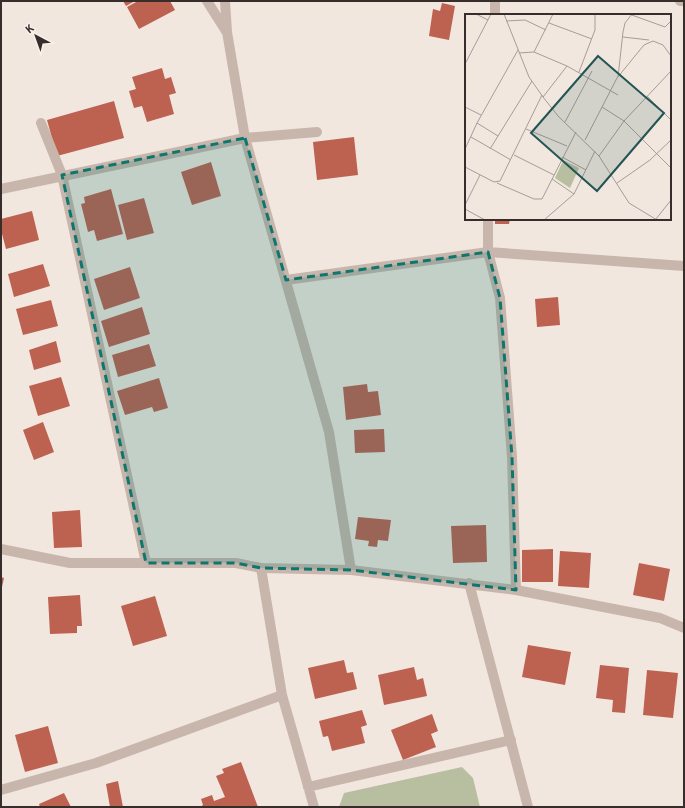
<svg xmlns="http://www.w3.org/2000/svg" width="685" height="808" viewBox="0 0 685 808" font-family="Barlow,sans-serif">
<rect width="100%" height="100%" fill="#f1e7df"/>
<path fill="#b8bfa0" d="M 462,767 L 473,778 L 480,807 L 339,807 L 344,793 Z"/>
<path fill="#bd6151" d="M 123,1 L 135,1 L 126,6 Z
M 138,1 L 170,1 L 175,10 L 139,29 L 127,7 Z
M 442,3 L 455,6 L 449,40 L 429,36 L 433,9 L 440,11 Z
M 162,68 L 165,79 L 171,77 L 176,93 L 169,95 L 174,114 L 147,122 L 142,106 L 134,108 L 129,91 L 136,89 L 132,77 Z
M 114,101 L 124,138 L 57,156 L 47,120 Z
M 354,137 L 358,175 L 317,180 L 313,142 Z
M 211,162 L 221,196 L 192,205 L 181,172 Z
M 111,189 L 123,234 L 97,241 L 94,230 L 88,232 L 81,204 L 85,203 L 84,197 Z
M 144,198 L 154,233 L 127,240 L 118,205 Z
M 32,211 L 39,240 L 6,249 L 1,230 L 1,219 Z
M 495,219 L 510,219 L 509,224 L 495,224 Z
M 43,264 L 50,286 L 14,297 L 8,274 Z
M 130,267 L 140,298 L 104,310 L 94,279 Z
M 558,297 L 560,325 L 537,327 L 535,299 Z
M 51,300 L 58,326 L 23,335 L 16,309 Z
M 142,307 L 150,334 L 109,347 L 101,321 Z
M 56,341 L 61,362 L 34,370 L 29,350 Z
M 149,344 L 156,366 L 118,377 L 112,355 Z
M 61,377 L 70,406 L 38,416 L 29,386 Z
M 159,378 L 168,408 L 154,412 L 152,407 L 125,415 L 117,391 Z
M 367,384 L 368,392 L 378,391 L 381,415 L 346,420 L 343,387 Z
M 43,422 L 54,452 L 34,460 L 23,430 Z
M 384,429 L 385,452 L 355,453 L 354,430 Z
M 80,510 L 82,547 L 54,548 L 52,512 Z
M 358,517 L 391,520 L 388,541 L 378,540 L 377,547 L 368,546 L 369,541 L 355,539 Z
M 486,525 L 487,562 L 453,563 L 451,526 Z
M 553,549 L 553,582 L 522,582 L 522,550 Z
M 560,551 L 591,553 L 589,588 L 558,586 Z
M 639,563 L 670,569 L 664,601 L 633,595 Z
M 1,577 L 4,578 L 2,587 L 1,587 Z
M 80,595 L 82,626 L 77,626 L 77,633 L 50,634 L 48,597 Z
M 155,596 L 167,636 L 133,646 L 121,606 Z
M 528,645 L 571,652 L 565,685 L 522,677 Z
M 344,660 L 347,673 L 353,672 L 357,689 L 315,699 L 308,668 Z
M 600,665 L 629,668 L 625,713 L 612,712 L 613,700 L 596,698 Z
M 414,667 L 417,680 L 423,678 L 427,696 L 384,705 L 378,675 Z
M 647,670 L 678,673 L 673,718 L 643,715 Z
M 362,710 L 367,725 L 361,727 L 365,743 L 332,751 L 328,736 L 323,737 L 319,721 Z
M 432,714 L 438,731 L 431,734 L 436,747 L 403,760 L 391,730 Z
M 48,726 L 58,763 L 25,772 L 15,735 Z
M 241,762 L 258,807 L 200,807 L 203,805 L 201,799 L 212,795 L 214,801 L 225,797 L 216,776 L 224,773 L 222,769 Z
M 118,781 L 123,807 L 110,807 L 106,784 Z
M 64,793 L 71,807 L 40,807 L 39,804 Z"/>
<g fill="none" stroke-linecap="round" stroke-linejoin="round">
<path stroke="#c8b6ac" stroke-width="10" d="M 207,1 L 226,31
M 225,1 L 227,32 L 245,138 L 329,432 L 351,570
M 680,1 L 684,1
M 495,15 L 495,1
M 41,123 L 62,175 L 146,563
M 1,189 L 245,138 L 317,132
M 488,219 L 488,252 L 500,298 L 512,457 L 516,590
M 286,280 L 488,252 L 684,266
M 261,568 L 282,695 L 314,807
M 469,583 L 528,807
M 308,787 L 511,740
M 1,790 L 96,763 L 282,695"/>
<path stroke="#c8b6ac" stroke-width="10" d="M 1,549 L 70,563 L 236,563 L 261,568 L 351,570 L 516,590 L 660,618 L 684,628"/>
</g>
<path fill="#0f766e" fill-opacity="0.2" stroke="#0f766e" stroke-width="3" stroke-dasharray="8 5" stroke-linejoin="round" d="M 245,138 L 286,280 L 488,252 L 500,298 L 512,457 L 516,590 L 351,570 L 261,568 L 236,563 L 146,563 L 62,175 Z"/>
<g transform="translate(465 14)">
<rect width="206" height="206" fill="#f1e7df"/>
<path d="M 100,147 L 114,154 L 105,174 L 90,164 L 97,149 Z" fill="#b8bfa0"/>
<path fill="none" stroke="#a79d97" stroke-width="1" d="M 11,0 L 23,6M 39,0 L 64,63 L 78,83 L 93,102 L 134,142 L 164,189 L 192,206M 164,0 L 200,13 L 206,7M 41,7 L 60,6 L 81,16M 84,9 L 127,25M 158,23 L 184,26M 69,38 L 102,52M 54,39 L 69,38 L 88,0M 0,50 L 26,0M 114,58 L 130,16 L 130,0M 153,63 L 158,18 L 160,9 L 167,0M 182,82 L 206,106M 78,83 L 102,52 L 153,81M 0,93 L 16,101M 137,93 L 159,107 L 206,154M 100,108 L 127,57M 61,115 L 102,132M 33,122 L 12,109 L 53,36M 6,123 L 46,146M 120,126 L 152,64 L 179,31 L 188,27 L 198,31 L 206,42M 0,135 L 12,109M 25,135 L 67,67M 49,141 L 89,161M 134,142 L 159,107 L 206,57M 97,143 L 121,156M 0,153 L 29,168 L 35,167 L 77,81M 87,165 L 109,180M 32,169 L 69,185 L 77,185 L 111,118M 152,169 L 185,146 L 206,126M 0,191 L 15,161M 0,195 L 20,206M 191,205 L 206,186M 79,206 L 109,180 L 130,137"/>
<path fill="#235554" fill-opacity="0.15" stroke="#235554" stroke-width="2" d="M 133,42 L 199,99 L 132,177 L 66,119 Z"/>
<rect width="206" height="206" fill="none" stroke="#372d2a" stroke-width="2"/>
</g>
<rect width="685" height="808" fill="none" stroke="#372d2a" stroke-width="4"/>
<g transform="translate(36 36) rotate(319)" stroke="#f9f1eb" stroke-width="3" paint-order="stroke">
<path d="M0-3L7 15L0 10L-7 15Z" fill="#372d2a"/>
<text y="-6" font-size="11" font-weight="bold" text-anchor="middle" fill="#372d2a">K</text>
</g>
</svg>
